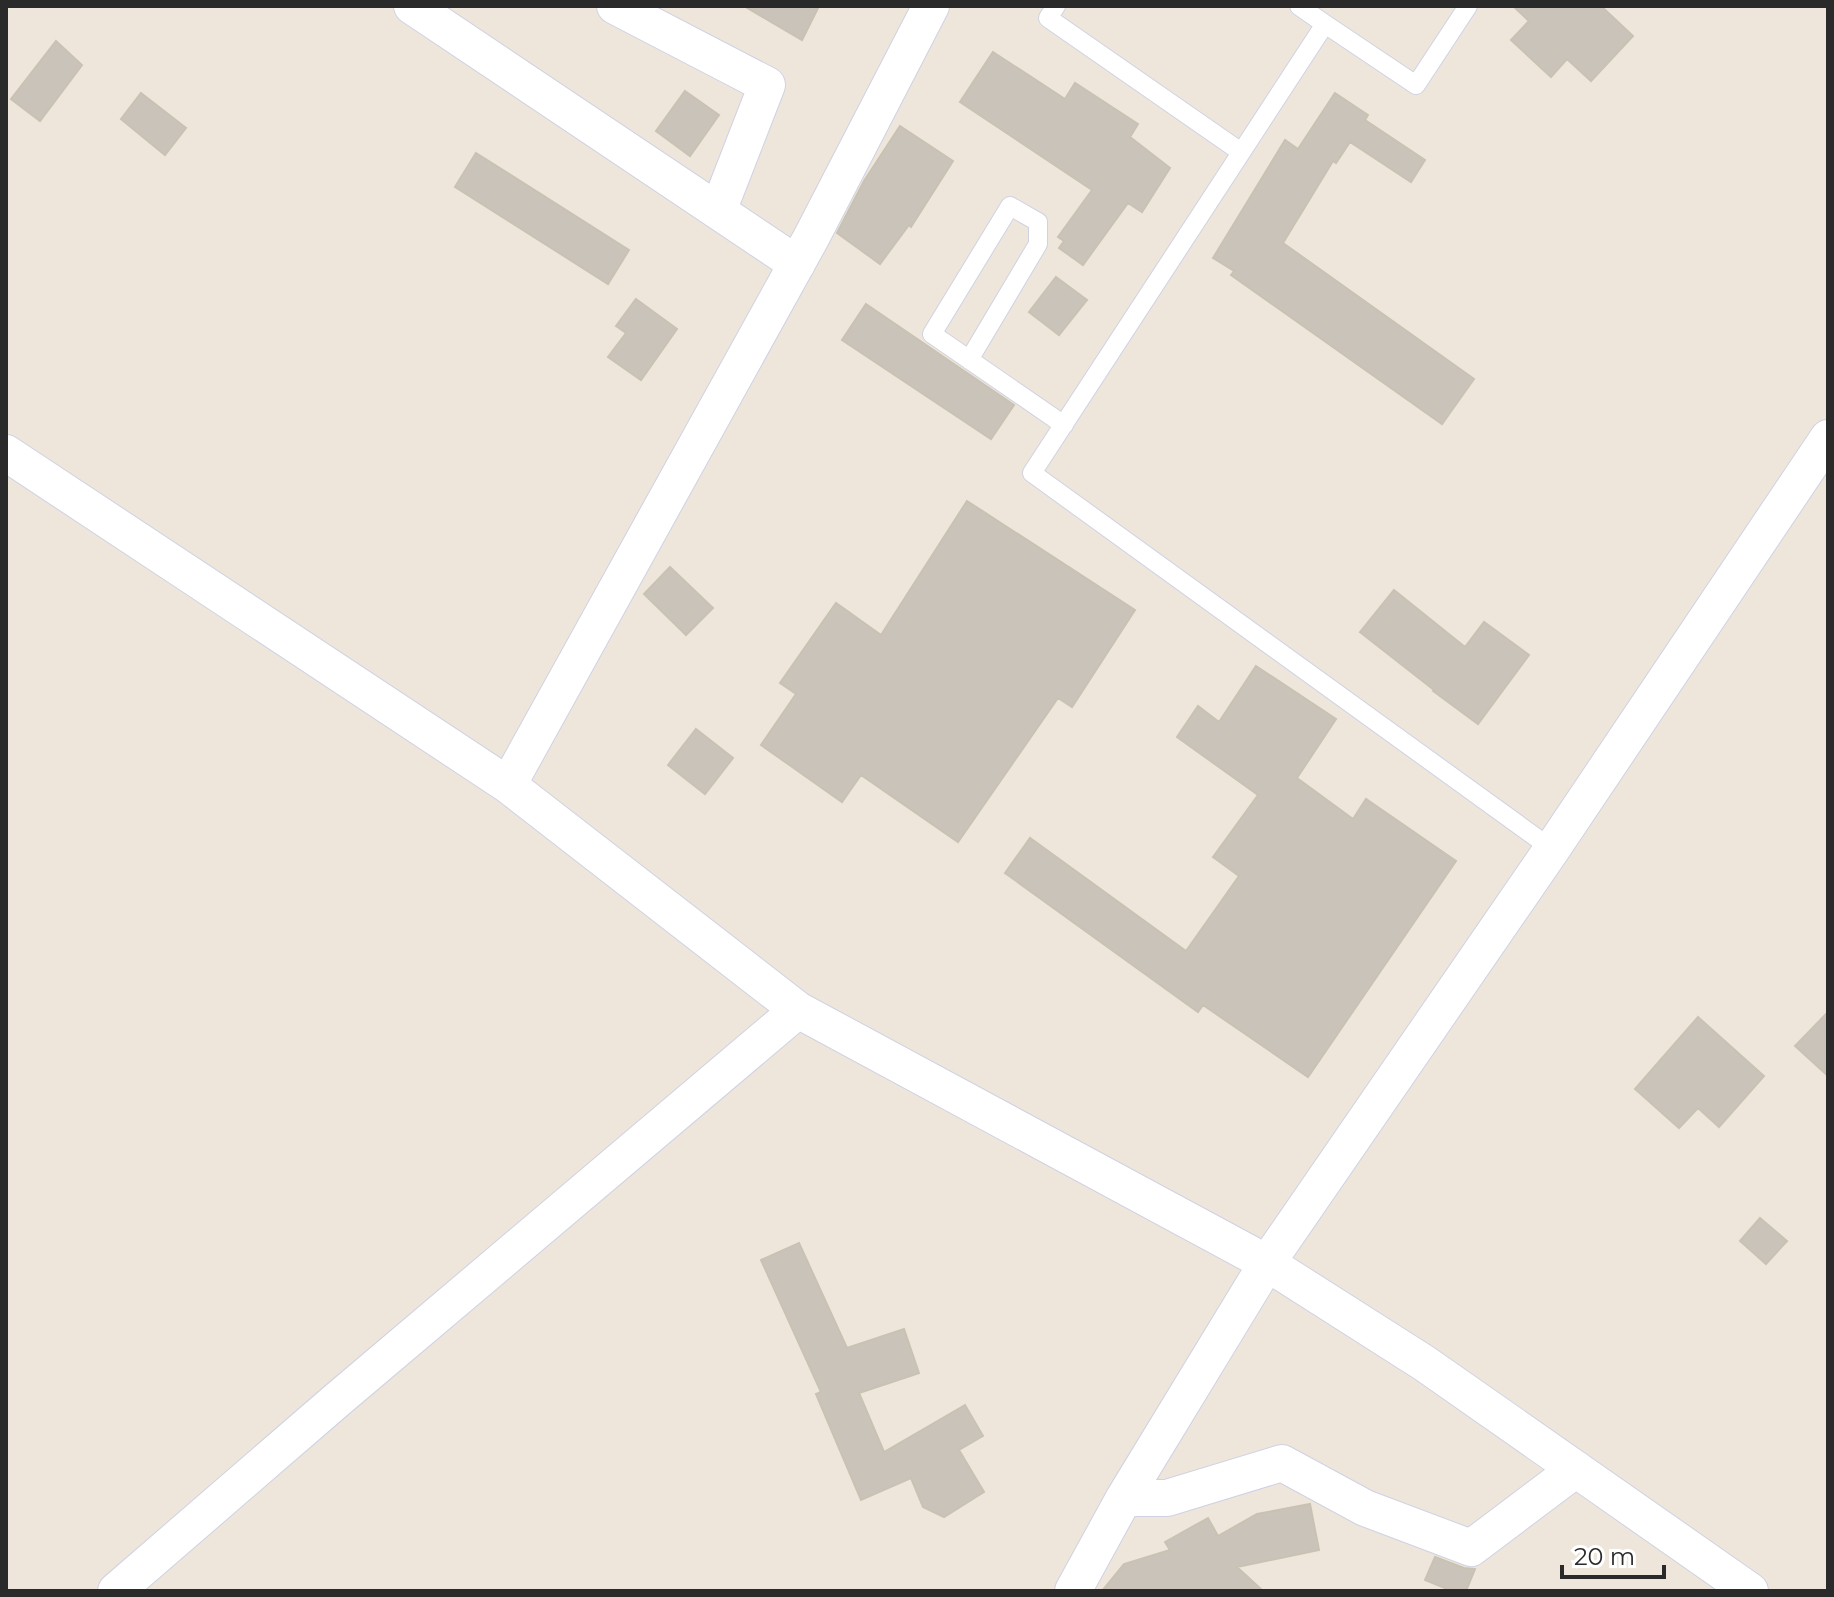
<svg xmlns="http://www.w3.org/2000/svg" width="1834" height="1597" viewBox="0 0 1834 1597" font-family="Montserrat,sans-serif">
<rect width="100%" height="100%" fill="#eee6da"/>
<path fill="#c9c3ba" stroke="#c9c2b3" stroke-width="2" d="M 744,6 L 819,6 L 802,40 Z
M 1513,6 L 1601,6 L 1633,36 L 1591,81 L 1567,59 L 1551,77 L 1511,40 L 1529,21 Z
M 56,41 L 82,65 L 40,121 L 11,99 Z
M 993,52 L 1065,99 L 1075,83 L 1138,124 L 1130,137 L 1170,168 L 1142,212 L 1128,203 L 1083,265 L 1059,248 L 1064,241 L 1058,237 L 1092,190 L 960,102 Z
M 685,91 L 719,115 L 690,156 L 656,131 Z
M 141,93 L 186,128 L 165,155 L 121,119 Z
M 1335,93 L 1368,115 L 1365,120 L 1425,160 L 1411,182 L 1350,142 L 1336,163 L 1333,161 L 1283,243 L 1474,379 L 1442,424 L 1231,275 L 1234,271 L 1213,258 L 1285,140 L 1298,149 Z
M 900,126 L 953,161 L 911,227 L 909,225 L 880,264 L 837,233 L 864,181 Z
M 476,153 L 629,250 L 608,284 L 455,187 Z
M 1056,277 L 1087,300 L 1059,335 L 1029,312 Z
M 636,299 L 677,329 L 641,380 L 608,357 L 626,333 L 616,326 Z
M 866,304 L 1014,405 L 991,439 L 842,340 Z
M 967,501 L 1135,610 L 1072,707 L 1058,698 L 958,842 L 861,775 L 842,802 L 761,745 L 796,694 L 780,683 L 836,603 L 881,635 Z
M 670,567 L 713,608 L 686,635 L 644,594 Z
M 1394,590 L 1465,647 L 1484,622 L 1529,655 L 1478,724 L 1433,691 L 1434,690 L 1360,632 Z
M 1256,666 L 1336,719 L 1297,778 L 1353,819 L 1366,799 L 1456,861 L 1308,1077 L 1203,1005 L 1198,1012 L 1005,873 L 1030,838 L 1186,951 L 1239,876 L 1213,857 L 1258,795 L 1177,737 L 1198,706 L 1219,722 Z
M 696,729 L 733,758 L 705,794 L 668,765 Z
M 1828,1012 L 1828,1076 L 1795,1046 Z
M 1698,1017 L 1764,1076 L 1719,1127 L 1698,1108 L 1679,1128 L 1635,1089 Z
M 1760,1218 L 1787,1241 L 1766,1264 L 1740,1241 Z
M 799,1243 L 847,1348 L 904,1329 L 919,1373 L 859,1393 L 884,1452 L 965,1405 L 983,1436 L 959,1450 L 984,1492 L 944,1517 L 923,1507 L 911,1478 L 861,1500 L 816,1394 L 821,1392 L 761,1260 Z
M 1310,1504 L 1319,1550 L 1237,1567 L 1263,1591 L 1102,1591 L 1124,1564 L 1170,1550 L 1165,1542 L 1208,1518 L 1218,1536 L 1257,1514 Z
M 1435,1557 L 1464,1568 L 1475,1569 L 1466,1591 L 1452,1591 L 1425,1580 Z"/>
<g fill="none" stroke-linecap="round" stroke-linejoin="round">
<g stroke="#cfd2e4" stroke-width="20">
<path id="lane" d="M 1056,6 L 1048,18 L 1241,152
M 1299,6 L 1325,24
M 1468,6 L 1416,85 L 1325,24 L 1032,473 L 1552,849
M 969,360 L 1038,244 L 1038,222 L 1010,206 L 932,334 L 1064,425"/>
</g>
<g stroke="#cfd2e4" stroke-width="38">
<path id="street" d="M 412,6 L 797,264
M 615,6 L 767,85 L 718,211
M 6,453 L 508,785 L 798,1010 L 1267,1263 L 1424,1363 L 1750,1591
M 508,785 L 811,238 L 931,6
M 1124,1498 L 1167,1498 L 1282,1463 L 1365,1508 L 1471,1548 L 1576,1469
M 116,1591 L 337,1400 L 798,1010
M 1073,1591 L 1124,1498 L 1267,1263 L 1552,849 L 1828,438"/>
</g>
<use href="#lane" stroke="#fff" stroke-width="18"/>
<use href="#street" stroke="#fff" stroke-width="36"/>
</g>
<rect width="1834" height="1597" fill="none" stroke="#2a2a2a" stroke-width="16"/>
<path d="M1562 1565v12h102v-12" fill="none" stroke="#2a2a2a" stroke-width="4"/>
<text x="1574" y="1565" font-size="24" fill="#2a2a2a" stroke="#ffffff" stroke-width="6" paint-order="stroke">20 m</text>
</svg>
